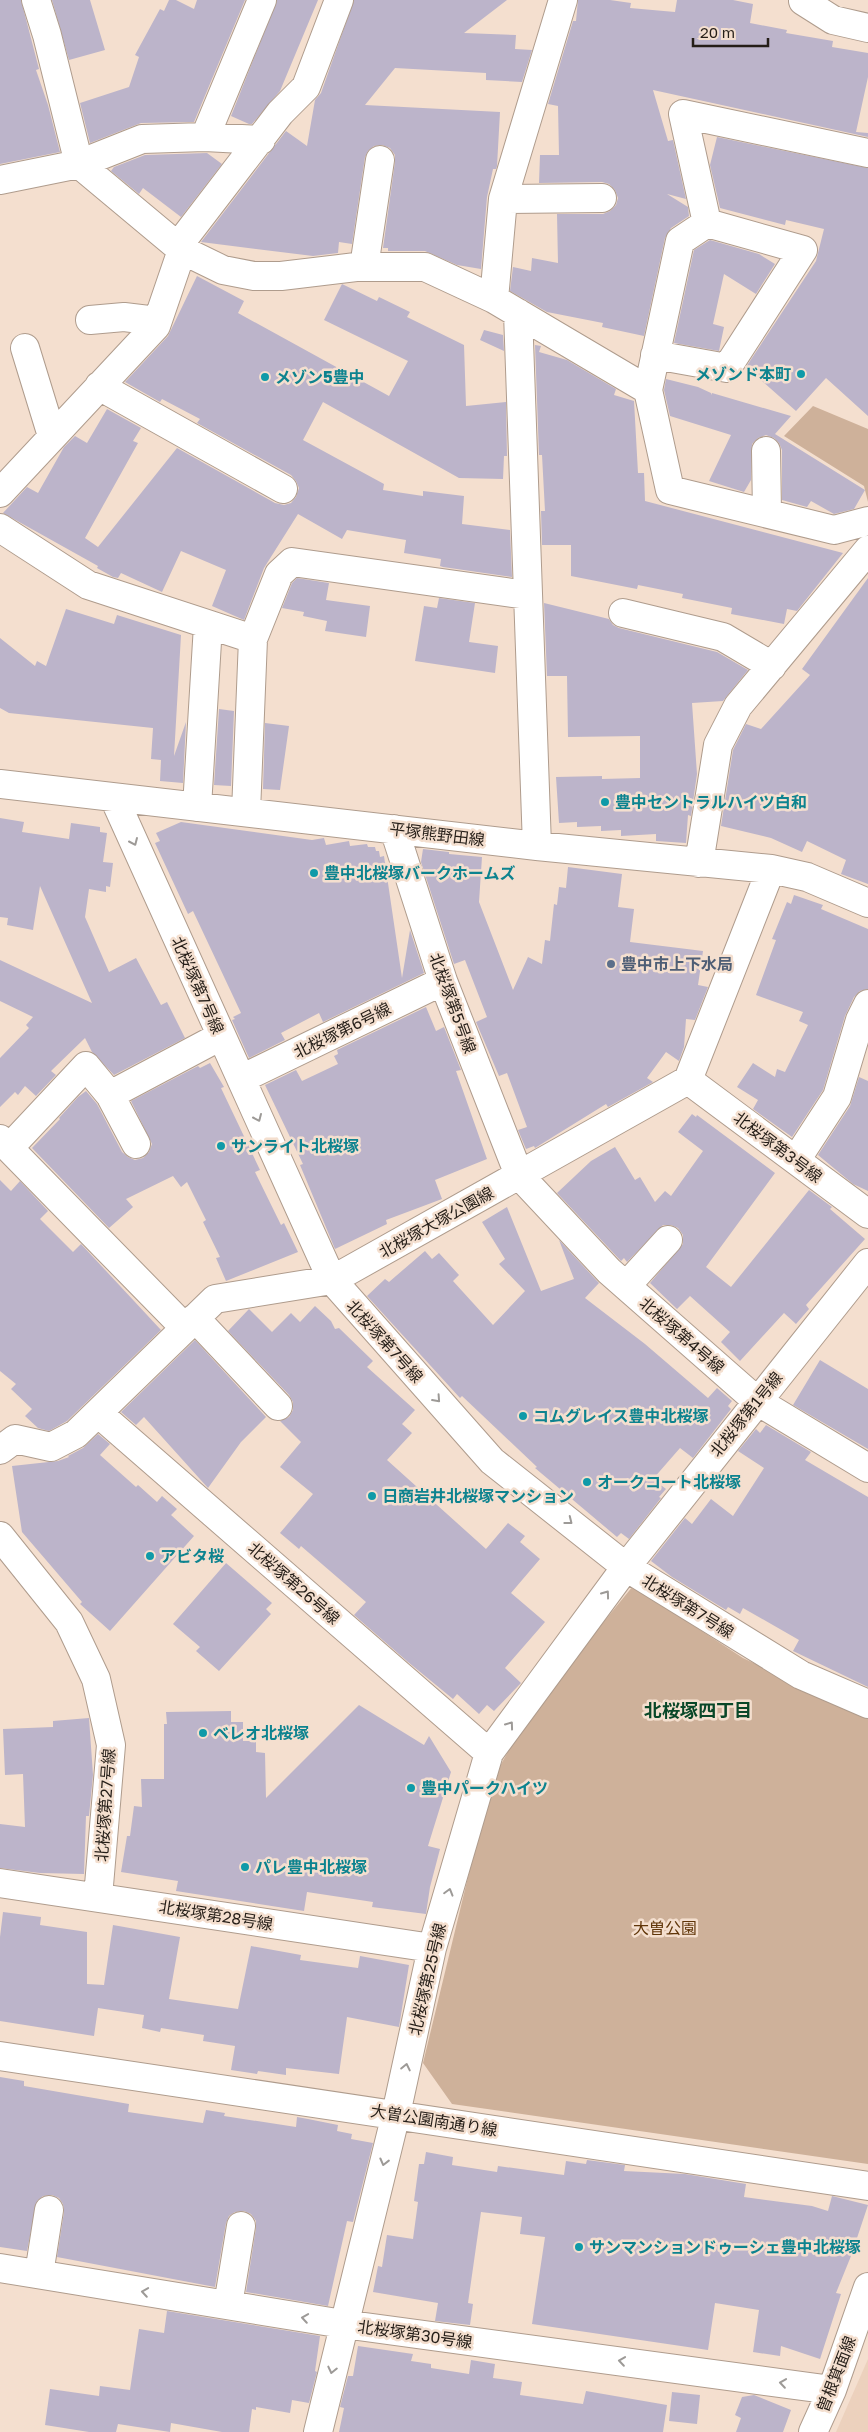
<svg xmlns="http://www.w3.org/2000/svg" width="868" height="2432" viewBox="0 0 868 2432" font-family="'Golos Text','Noto Sans JP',sans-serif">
<rect width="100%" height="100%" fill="#f4dfcf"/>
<path fill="#ecd1bd" d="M 868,2359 L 868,2432 L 836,2432 Z"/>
<path fill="#ceb19a" d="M 813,406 L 868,429 L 868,502 L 864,486 L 784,436 Z
M 633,1586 L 743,1658 L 868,1717 L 868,2164 L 452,2104 L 423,2063 L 491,1782 L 531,1711 Z"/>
<path fill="#bcb4ca" d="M 0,0 L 21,0 L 39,69 L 36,70 L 48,105 L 60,152 L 0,164 Z
M 52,0 L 90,0 L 105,50 L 69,60 Z
M 169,0 L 176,0 L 194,9 L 197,0 L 245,0 L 194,122 L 141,123 L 90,143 L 80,103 L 129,87 L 139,57 L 135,55 L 160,9 L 164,11 Z
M 277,0 L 318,0 L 280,91 L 252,124 L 249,124 L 231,116 Z
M 354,0 L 507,0 L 464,33 L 516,35 L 515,49 L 532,50 L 522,82 L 486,80 L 486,73 L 395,68 L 365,105 L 500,112 L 497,166 L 496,169 L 493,169 L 487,197 L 481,269 L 457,265 L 425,251 L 388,251 L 388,248 L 383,248 L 395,162 L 395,155 L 390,148 L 382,145 L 374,146 L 368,151 L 365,157 L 352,244 L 339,242 L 338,253 L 313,256 L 201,242 L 286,131 L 307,146 L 315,100 L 321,93 Z
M 578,0 L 610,0 L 631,3 L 630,8 L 675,12 L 677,0 L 733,0 L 753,4 L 750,23 L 787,30 L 786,33 L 833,41 L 832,47 L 868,53 L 868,77 L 856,132 L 868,133 L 868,137 L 653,90 L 668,141 L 673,140 L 686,199 L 667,194 L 688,207 L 689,216 L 671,228 L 665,238 L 644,336 L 602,327 L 603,323 L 547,312 L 510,291 L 513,267 L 531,271 L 532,258 L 558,263 L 557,214 L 603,214 L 610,211 L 616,205 L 618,198 L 615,190 L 609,184 L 602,182 L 539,183 L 540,155 L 559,155 L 558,106 L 548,104 L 573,21 L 576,21 Z
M 717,137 L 868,168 L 868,416 L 826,378 L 796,411 L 746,367 L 816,261 L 824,229 L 786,220 L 785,225 L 720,208 L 710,165 Z
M 207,153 L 222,164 L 181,217 L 143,188 L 139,194 L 111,171 L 114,167 L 145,155 Z
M 710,240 L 759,254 L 775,264 L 756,294 L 724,274 L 713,324 L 724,327 L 719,351 L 674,343 L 694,250 Z
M 197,276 L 244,301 L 238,313 L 389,396 L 408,361 L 324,320 L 342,284 L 377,301 L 379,297 L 410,312 L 407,317 L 464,345 L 466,406 L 506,402 L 507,456 L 504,456 L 503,479 L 459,478 L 323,402 L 303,440 L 384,484 L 383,490 L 423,496 L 423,491 L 464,496 L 462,524 L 510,530 L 512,577 L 443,567 L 440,566 L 441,559 L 404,553 L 406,540 L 347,530 L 342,539 L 298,514 L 264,568 L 244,620 L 212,606 L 226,570 L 181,551 L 162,592 L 121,573 L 118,578 L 113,577 L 97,568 L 98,566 L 3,513 L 27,487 L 38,493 L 64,447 L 75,436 L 87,443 L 107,409 L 141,428 L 133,441 L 138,443 L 85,538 L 98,547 L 177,448 L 275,503 L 284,505 L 291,503 L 296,497 L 299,488 L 296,481 L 291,475 L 197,423 L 200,419 L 162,399 L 160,402 L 125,382 L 168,336 Z
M 484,330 L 503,335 L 504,351 L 480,340 Z
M 535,345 L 541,346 L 539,352 L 567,360 L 616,389 L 614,395 L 634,401 L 638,473 L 644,473 L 645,501 L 843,553 L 797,611 L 787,609 L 784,624 L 731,614 L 732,608 L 682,598 L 683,594 L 638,585 L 637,589 L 571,576 L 571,545 L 542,545 L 541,511 L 545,511 L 542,455 L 539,455 Z
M 666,379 L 698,387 L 711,393 L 711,395 L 712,393 L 791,416 L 775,434 L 865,490 L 854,509 L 834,514 L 811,501 L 807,507 L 782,500 L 782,450 L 779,443 L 774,438 L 766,435 L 758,438 L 752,444 L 751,480 L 744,492 L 709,481 L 731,435 L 670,416 L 664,390 Z
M 297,578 L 329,583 L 326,600 L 370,606 L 366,637 L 325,631 L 327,621 L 303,616 L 304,612 L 282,608 L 292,583 Z
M 868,578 L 868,884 L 841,874 L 846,860 L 807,841 L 802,852 L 771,838 L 721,826 L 733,750 L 746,724 L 761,729 L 810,675 L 802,669 Z
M 439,598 L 475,603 L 469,642 L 498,646 L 495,673 L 415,661 L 424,606 L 437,608 Z
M 544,603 L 609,619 L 613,625 L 619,628 L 717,652 L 748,670 L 723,701 L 692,703 L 697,774 L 691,816 L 688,815 L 686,843 L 656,841 L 656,834 L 621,836 L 621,830 L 601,831 L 601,826 L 577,827 L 577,822 L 559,823 L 556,777 L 602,776 L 602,779 L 640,778 L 640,736 L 568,737 L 567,676 L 547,676 Z
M 66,609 L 114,624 L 117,615 L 181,635 L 174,756 L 186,722 L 183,783 L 160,781 L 161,760 L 151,759 L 153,728 L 9,713 L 0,708 L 0,638 L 35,666 L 37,661 L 46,666 Z
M 219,709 L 234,711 L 231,786 L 214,785 Z
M 265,723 L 289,726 L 280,790 L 263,789 Z
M 0,818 L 24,822 L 22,832 L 69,839 L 71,823 L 100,827 L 100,832 L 107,833 L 103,862 L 113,863 L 110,887 L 106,886 L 106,892 L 89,889 L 85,917 L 109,972 L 136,958 L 161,1005 L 167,1002 L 185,1038 L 114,1075 L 92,1052 L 85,1038 L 51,1071 L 56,1075 L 36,1096 L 25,1086 L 18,1095 L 15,1092 L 0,1107 L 0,1058 L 29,1028 L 26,1025 L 33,1017 L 0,1001 L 0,960 L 92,1003 L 40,886 L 33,930 L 7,925 L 8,918 L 0,917 Z
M 181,822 L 312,840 L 324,838 L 326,845 L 349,841 L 350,846 L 367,844 L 368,847 L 375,847 L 376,851 L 379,851 L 380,857 L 384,856 L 402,978 L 410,930 L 424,973 L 323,1022 L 319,1013 L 281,1033 L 285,1040 L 249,1058 L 232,1020 L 235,1019 L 233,1017 L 241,1013 L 193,911 L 188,914 L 155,843 L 160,841 L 156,833 Z
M 423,849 L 449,852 L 449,854 L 482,857 L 479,902 L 513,990 L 528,957 L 542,964 L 545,940 L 550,941 L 554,904 L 557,905 L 559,887 L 566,888 L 568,867 L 622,874 L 618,907 L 634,909 L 630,942 L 703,951 L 698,985 L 708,987 L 695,1020 L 686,1019 L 684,1047 L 679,1061 L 666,1052 L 647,1078 L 653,1082 L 608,1107 L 606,1104 L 535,1148 L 534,1146 L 526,1149 L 518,1130 L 527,1127 L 507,1073 L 499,1076 L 476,1022 L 487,1017 L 465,960 L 454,964 L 421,862 Z
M 794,895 L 823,905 L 821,909 L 868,929 L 868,989 L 860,991 L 854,997 L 845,1016 L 823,1090 L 792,1137 L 753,1109 L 758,1100 L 737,1087 L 753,1063 L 775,1077 L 777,1069 L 785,1072 L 808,1025 L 799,1021 L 803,1012 L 756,995 L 776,940 L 772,939 L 787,902 L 791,904 Z
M 426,1007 L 436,1031 L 444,1027 L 461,1070 L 456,1071 L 487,1159 L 435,1180 L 442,1199 L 386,1220 L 387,1224 L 335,1249 L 300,1165 L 303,1164 L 265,1085 L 296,1070 L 302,1081 L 338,1064 L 334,1056 L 338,1054 L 337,1050 Z
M 210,1063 L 224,1087 L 221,1088 L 260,1170 L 255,1172 L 281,1225 L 284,1223 L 298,1252 L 226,1281 L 216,1258 L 220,1257 L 203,1222 L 206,1220 L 187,1182 L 181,1187 L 173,1176 L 126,1199 L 133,1207 L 109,1228 L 32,1148 L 60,1119 L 59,1118 L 78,1097 L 86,1091 L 97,1104 L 122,1152 L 128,1157 L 135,1160 L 143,1158 L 149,1152 L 152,1144 L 131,1101 L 198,1066 L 200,1068 Z
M 859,1077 L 868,1081 L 868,1191 L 853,1184 L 818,1155 L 850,1106 Z
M 692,1114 L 696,1117 L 697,1115 L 775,1173 L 706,1267 L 731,1287 L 809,1190 L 832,1207 L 830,1209 L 865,1239 L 806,1305 L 809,1309 L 796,1324 L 784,1313 L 740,1361 L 721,1342 L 730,1332 L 690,1296 L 677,1309 L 650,1283 L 683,1244 L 683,1235 L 678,1228 L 671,1225 L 663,1225 L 627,1262 L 624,1258 L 621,1261 L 557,1193 L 591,1161 L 615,1147 L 635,1180 L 640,1177 L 655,1202 L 665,1191 L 671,1196 L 703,1151 L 678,1132 Z
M 0,1180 L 11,1191 L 20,1181 L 48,1211 L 40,1219 L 73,1252 L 81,1244 L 161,1330 L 67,1421 L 49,1431 L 38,1428 L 25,1416 L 32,1409 L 11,1389 L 16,1384 L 0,1371 Z
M 507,1207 L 541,1291 L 574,1279 L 559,1240 L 599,1283 L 585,1298 L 645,1344 L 708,1398 L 717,1388 L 732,1401 L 728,1406 L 731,1409 L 693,1458 L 680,1448 L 653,1479 L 666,1489 L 659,1497 L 661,1498 L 629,1539 L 621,1533 L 617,1537 L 535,1468 L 537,1467 L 462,1396 L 460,1398 L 367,1296 L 385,1279 L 389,1282 L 425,1251 L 432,1259 L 439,1253 L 459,1275 L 453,1281 L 493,1325 L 525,1291 L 499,1264 L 505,1259 L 482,1222 Z
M 315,1306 L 331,1321 L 335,1329 L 339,1328 L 373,1361 L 367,1367 L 415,1410 L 402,1424 L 412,1433 L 387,1460 L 486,1549 L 508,1523 L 525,1536 L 520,1542 L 540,1559 L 511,1593 L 545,1622 L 505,1668 L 521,1683 L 494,1711 L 487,1705 L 479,1714 L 457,1694 L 453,1699 L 408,1662 L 354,1615 L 366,1602 L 301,1546 L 299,1549 L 280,1533 L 313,1494 L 280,1467 L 301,1442 L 280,1421 L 289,1417 L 293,1410 L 293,1402 L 289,1395 L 228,1331 L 249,1309 L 272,1332 L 291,1313 L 300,1322 Z
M 195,1340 L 266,1417 L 241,1442 L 208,1488 L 144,1417 L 136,1425 L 121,1412 Z
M 820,1360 L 868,1389 L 868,1449 L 793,1405 Z
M 766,1425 L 811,1452 L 805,1460 L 868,1497 L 868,1687 L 793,1651 L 799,1640 L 743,1608 L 740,1614 L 728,1607 L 726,1610 L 672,1577 L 651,1561 L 685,1518 L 692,1524 L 711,1499 L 733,1516 L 764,1468 L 738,1451 L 756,1429 L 760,1433 Z
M 98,1434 L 110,1444 L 100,1455 L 136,1487 L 138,1485 L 157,1502 L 162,1496 L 177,1509 L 171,1515 L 194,1536 L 110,1631 L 80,1604 L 82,1602 L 22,1532 L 12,1466 L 58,1461 L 69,1457 L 68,1456 L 83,1448 Z
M 226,1563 L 272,1603 L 266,1609 L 271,1614 L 219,1671 L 196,1651 L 200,1647 L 173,1624 Z
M 359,1705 L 424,1745 L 429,1736 L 451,1772 L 428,1846 L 440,1849 L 430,1887 L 426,1914 L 372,1907 L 373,1902 L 307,1892 L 304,1911 L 176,1891 L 178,1881 L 121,1872 L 127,1836 L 130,1836 L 134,1806 L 142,1807 L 141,1779 L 164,1779 L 164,1724 L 167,1724 L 166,1712 L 231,1711 L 231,1722 L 243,1722 L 243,1741 L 256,1741 L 256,1752 L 265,1753 L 266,1798 Z
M 89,1718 L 93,1775 L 89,1816 L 86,1816 L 84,1874 L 40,1873 L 0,1868 L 0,1824 L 25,1827 L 23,1774 L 5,1775 L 3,1729 L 53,1727 L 53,1721 Z
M 3,1912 L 41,1917 L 40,1925 L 87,1932 L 87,1984 L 104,1985 L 113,1925 L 180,1937 L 169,1999 L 238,2009 L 251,1946 L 301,1955 L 300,1960 L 358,1968 L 360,1956 L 409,1965 L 399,2027 L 347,2017 L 339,2074 L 286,2068 L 286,2075 L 258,2071 L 257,2074 L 231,2070 L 235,2046 L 203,2041 L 204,2035 L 161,2028 L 160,2032 L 142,2028 L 144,2015 L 98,2008 L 94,2036 L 0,2021 L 0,1937 Z
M 0,2077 L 24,2081 L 24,2086 L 129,2104 L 128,2112 L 203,2123 L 206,2110 L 225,2113 L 224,2116 L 296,2127 L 297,2117 L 308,2119 L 338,2125 L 337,2131 L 352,2134 L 351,2139 L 373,2143 L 353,2222 L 347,2221 L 328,2306 L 246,2292 L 256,2228 L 256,2221 L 251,2214 L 244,2211 L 235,2212 L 229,2216 L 226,2223 L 215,2287 L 57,2257 L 64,2212 L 63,2204 L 59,2198 L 52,2195 L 43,2196 L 37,2201 L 27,2251 L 0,2247 Z
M 426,2152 L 453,2157 L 452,2165 L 497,2172 L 498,2166 L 564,2175 L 566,2161 L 586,2164 L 587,2160 L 625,2165 L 624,2171 L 685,2174 L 746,2184 L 744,2197 L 812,2206 L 828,2211 L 832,2196 L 868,2205 L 851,2256 L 836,2293 L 841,2294 L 820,2359 L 781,2346 L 780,2356 L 753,2352 L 759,2310 L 715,2303 L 708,2350 L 532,2324 L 545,2237 L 520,2234 L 522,2217 L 481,2212 L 468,2303 L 473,2304 L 470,2325 L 435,2321 L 438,2303 L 373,2292 L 378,2266 L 382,2267 L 387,2235 L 413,2239 L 418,2202 L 414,2201 L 419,2164 L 424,2164 Z
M 167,2311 L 320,2336 L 315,2371 L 317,2372 L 309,2403 L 292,2400 L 290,2413 L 256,2407 L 256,2410 L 252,2409 L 249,2432 L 222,2432 L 171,2423 L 170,2432 L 118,2424 L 116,2432 L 89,2432 L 45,2425 L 50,2389 L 99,2396 L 100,2386 L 130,2390 L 139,2329 L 164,2333 Z
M 358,2346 L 413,2354 L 411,2361 L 431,2364 L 431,2368 L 469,2374 L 471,2360 L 495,2364 L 493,2378 L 522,2382 L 520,2395 L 583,2404 L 586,2391 L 667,2405 L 663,2432 L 339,2432 L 344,2408 L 340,2407 L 348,2376 L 353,2376 Z
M 672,2392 L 700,2395 L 697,2424 L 669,2421 Z
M 754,2395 L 791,2410 L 783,2432 L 736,2432 L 741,2418 L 735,2415 L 742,2397 Z"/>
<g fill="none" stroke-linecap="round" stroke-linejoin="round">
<g stroke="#af9c8d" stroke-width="30">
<path id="minor" d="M 36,0 L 47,35 L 79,164 L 182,250 L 223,270 L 254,276 L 281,276 L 356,267 L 425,267 L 494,299 L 648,390
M 803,1 L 833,20 L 868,28
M 205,137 L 262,0
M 868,153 L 683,114 L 707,223 L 680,241 L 648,390 L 670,490 L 834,530 L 868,521
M 0,180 L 79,164 L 142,139 L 205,137 L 261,140
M 503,199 L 602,198
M 178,246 L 280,113 L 306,87 L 339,0
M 364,267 L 380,160
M 494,299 L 503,199 L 563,0
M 518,313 L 537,846
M 90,320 L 124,317 L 157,321
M 25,348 L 52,436
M 655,355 L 727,368 L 803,250 L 707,223
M 99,386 L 283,489
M 766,451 L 767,513
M 0,493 L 156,326 L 182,250
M 0,528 L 88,585 L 253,639
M 623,613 L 723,637 L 772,666
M 0,784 L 537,846 L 771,869 L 807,877 L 868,903
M 114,798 L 332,1280 L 492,1461 L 626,1567 L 801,1675 L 868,1704
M 197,807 L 208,625
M 246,812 L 253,639 L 279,574 L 292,562 L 527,595
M 394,829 L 443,981 L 519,1175 L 609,1271 L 757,1401 L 868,1468
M 699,863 L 718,745 L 738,706 L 868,550
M 241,1079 L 443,981
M 688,1080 L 868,1214
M 110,1095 L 136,1144
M 0,1139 L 185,1328
M 9,1148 L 86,1066 L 110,1095 L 221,1036
M 796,1160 L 837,1097 L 860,1020 L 868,1004
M 626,1286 L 668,1240
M 195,1318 L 278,1406
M 98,1413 L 489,1753
M 0,1450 L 15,1439 L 51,1447 L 76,1434 L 215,1299 L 332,1280 L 688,1080 L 771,869
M 0,1536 L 69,1622 L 96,1679 L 111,1745 L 98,1897
M 0,1883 L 432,1948
M 0,2056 L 868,2186
M 0,2268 L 343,2324 L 832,2390
M 39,2274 L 49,2210
M 228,2305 L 241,2226
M 318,2432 L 396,2114 L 432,1948 L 489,1753 L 626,1567 L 868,1263
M 813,2432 L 832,2390 L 868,2287"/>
</g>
<use href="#minor" stroke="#fff" stroke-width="28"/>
</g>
<defs><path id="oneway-chevron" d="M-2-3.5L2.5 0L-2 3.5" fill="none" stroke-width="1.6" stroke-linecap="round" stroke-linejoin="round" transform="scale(1.25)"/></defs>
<g stroke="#9d9a97">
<use href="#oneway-chevron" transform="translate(134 842) rotate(66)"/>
<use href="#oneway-chevron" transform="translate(258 1118) rotate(66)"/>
<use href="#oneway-chevron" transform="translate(437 1399) rotate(48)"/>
<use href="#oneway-chevron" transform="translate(569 1521) rotate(38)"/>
<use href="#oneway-chevron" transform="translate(606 1594) rotate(-54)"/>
<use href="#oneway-chevron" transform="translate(510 1725) rotate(-54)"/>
<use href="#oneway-chevron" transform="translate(449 1892) rotate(-74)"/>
<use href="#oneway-chevron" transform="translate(406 2067) rotate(-78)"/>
<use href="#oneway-chevron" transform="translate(384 2162) rotate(104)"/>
<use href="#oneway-chevron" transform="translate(145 2292) rotate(-171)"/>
<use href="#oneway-chevron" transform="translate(305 2318) rotate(-171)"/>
<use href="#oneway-chevron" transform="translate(622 2361) rotate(-172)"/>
<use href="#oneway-chevron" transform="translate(332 2370) rotate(103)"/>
<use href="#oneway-chevron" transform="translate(783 2383) rotate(-172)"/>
</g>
<g fill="#0f9aa8" stroke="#f4dfcf" stroke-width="2">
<circle cx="801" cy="374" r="5"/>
<circle cx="265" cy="377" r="5"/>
<circle cx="605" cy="802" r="5"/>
<circle cx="314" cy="873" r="5"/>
<circle cx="221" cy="1146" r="5"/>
<circle cx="523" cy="1416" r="5"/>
<circle cx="587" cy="1482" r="5"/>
<circle cx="372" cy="1496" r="5"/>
<circle cx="150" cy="1556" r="5"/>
<circle cx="203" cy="1733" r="5"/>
<circle cx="411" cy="1788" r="5"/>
<circle cx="245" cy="1867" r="5"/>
<circle cx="579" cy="2247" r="5"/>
</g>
<circle fill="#5c6f8a" stroke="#f4dfcf" stroke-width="2" cx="611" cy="964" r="5"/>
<g text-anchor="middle" stroke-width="5" stroke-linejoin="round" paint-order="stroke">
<g font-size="16" font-weight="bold" fill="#0d838f" stroke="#f4dfcf" text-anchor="start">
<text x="791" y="380" text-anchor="end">メゾンド本町</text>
<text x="275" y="383">メゾン5豊中</text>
<text x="615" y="808">豊中セントラルハイツ白和</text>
<text x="324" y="879">豊中北桜塚バークホームズ</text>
<text x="231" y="1152">サンライト北桜塚</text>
<text x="533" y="1422">コムグレイス豊中北桜塚</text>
<text x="597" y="1488">オークコート北桜塚</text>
<text x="382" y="1502">日商岩井北桜塚マンション</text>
<text x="160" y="1562">アビタ桜</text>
<text x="213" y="1739">ベレオ北桜塚</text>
<text x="421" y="1794">豊中パークハイツ</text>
<text x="255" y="1873">パレ豊中北桜塚</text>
<text x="589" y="2253">サンマンションドゥーシェ豊中北桜塚</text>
</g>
<g font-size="16" fill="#251e18" stroke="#f4dfcf">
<text transform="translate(437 834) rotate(7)" y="6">平塚熊野田線</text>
<text transform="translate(198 985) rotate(66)" y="6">北桜塚第7号線</text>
<text transform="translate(453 1003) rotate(70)" y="6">北桜塚第5号線</text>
<text transform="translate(342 1030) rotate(-26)" y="6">北桜塚第6号線</text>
<text transform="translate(778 1147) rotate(37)" y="6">北桜塚第3号線</text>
<text transform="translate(436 1222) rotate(-29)" y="6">北桜塚大塚公園線</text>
<text transform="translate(682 1335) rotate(41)" y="6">北桜塚第4号線</text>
<text transform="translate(385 1341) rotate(48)" y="6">北桜塚第7号線</text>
<text transform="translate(746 1414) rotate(-51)" y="6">北桜塚第1号線</text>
<text transform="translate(294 1583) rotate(41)" y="6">北桜塚第26号線</text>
<text transform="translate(688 1606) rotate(32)" y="6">北桜塚第7号線</text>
<text transform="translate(105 1805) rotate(-86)" y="6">北桜塚第27号線</text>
<text transform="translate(216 1915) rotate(9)" y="6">北桜塚第28号線</text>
<text transform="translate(427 1979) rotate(-77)" y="6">北桜塚第25号線</text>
<text transform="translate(434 2120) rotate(9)" y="6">大曽公園南通り線</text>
<text transform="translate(415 2334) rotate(8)" y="6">北桜塚第30号線</text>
<text transform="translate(836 2374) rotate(-69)" y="6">曽根箕面線</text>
</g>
<g font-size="16" font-weight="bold" fill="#4e5e75" stroke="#f4dfcf" text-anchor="start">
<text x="621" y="970">豊中市上下水局</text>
</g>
<g font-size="16" fill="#603508" stroke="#f4dfcf">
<text x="665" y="1934">大曽公園</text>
</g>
<g font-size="18" font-weight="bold" fill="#094728" stroke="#f4dfcf">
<text x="698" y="1717">北桜塚四丁目</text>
</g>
</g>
<path d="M693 38v8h75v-8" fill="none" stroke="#251e18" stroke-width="2.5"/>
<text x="700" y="38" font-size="15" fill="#251e18" stroke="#f4dfcf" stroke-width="4" paint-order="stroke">20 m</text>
</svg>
